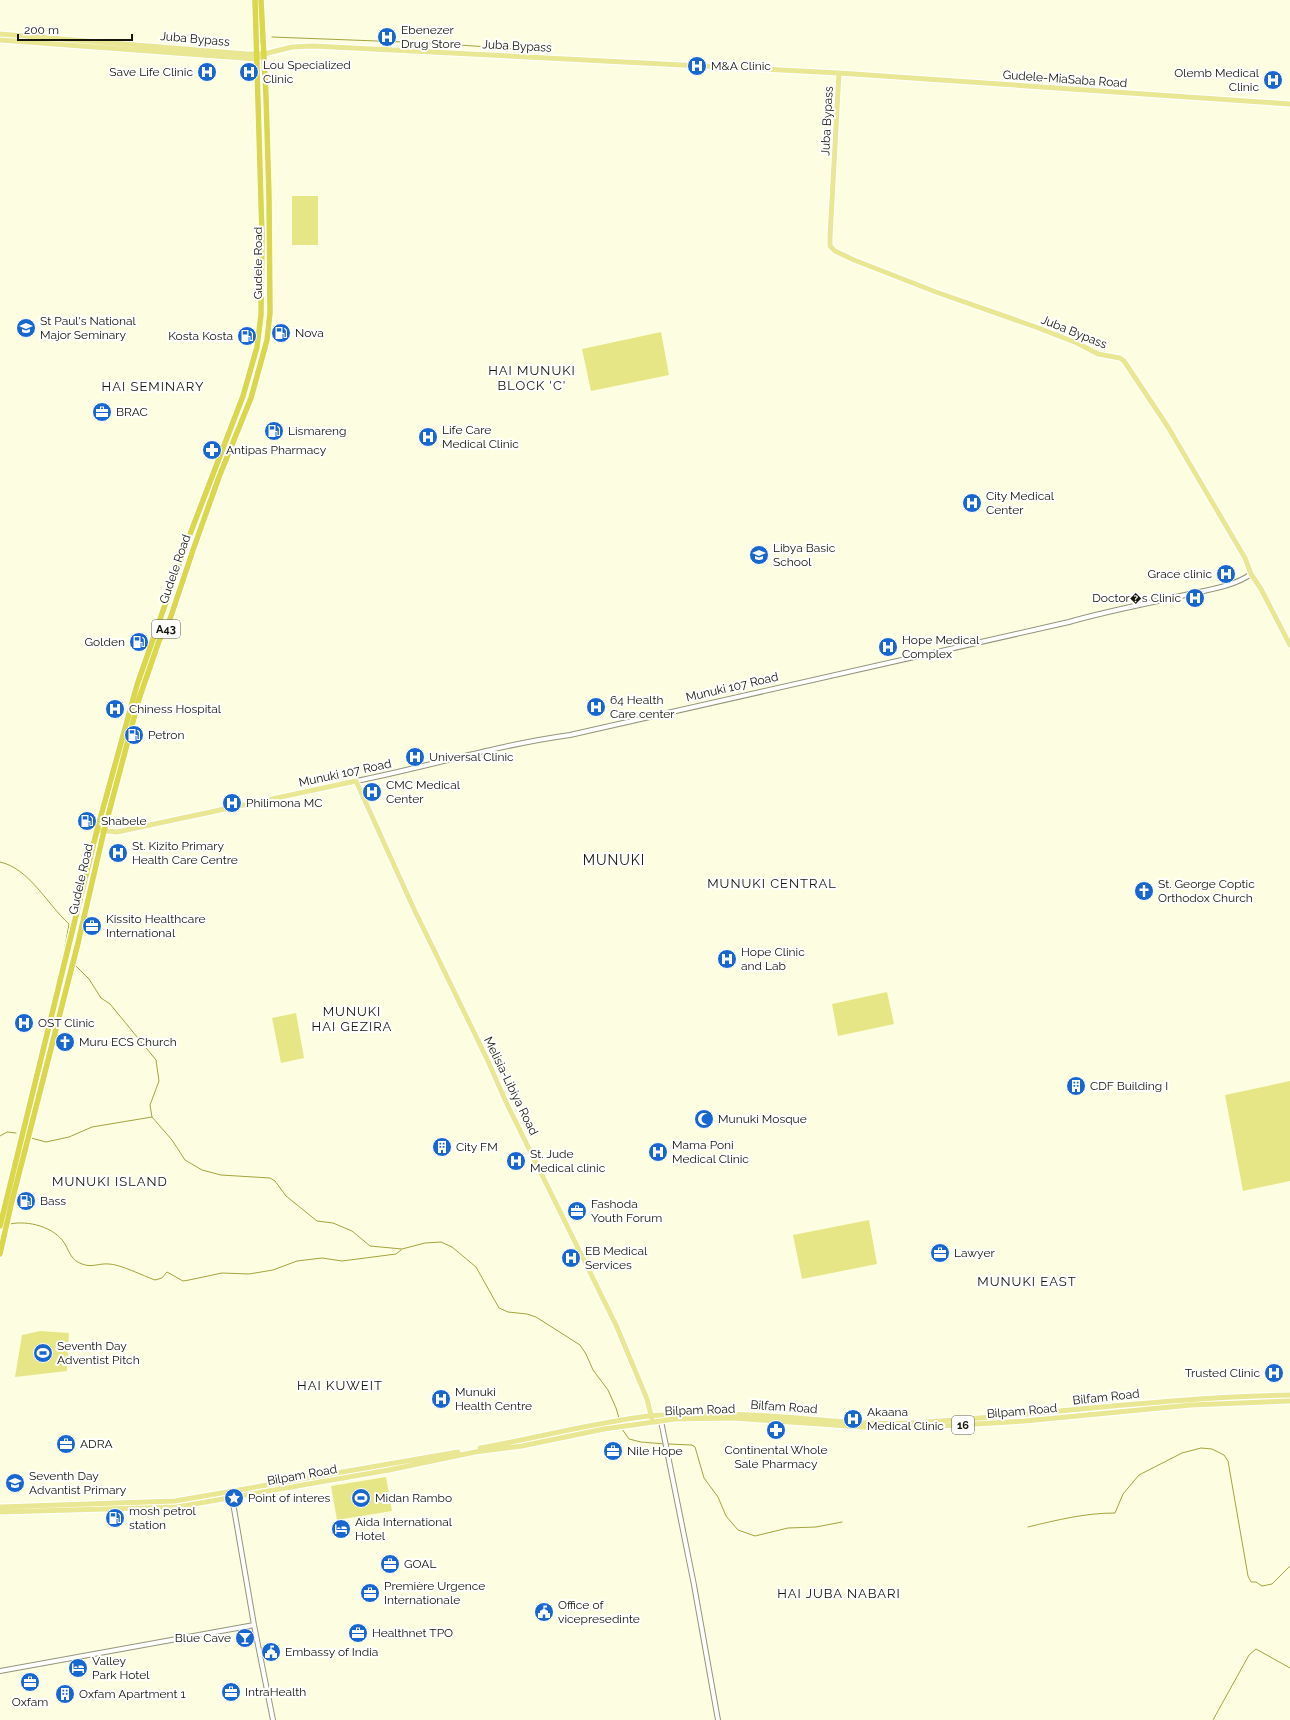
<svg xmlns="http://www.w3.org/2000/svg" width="1290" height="1720" viewBox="0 0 1290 1720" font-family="Raleway,sans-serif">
<rect width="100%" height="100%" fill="#fdfee1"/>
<path fill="#e7e686" d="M 292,196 L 318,196 L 318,245 L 292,245 Z
M 661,332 L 669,375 L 591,391 L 582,349 Z
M 887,992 L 894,1024 L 838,1036 L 832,1004 Z
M 296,1013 L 304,1058 L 281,1063 L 272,1018 Z
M 1290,1081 L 1290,1181 L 1243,1191 L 1225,1095 Z
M 869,1220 L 877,1264 L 802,1279 L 793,1235 Z
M 40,1331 L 69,1333 L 67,1371 L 15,1377 L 22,1335 Z
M 386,1477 L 392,1511 L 337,1520 L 331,1486 Z"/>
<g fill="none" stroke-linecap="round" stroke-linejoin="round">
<path stroke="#a4a33d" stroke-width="1" d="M 272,37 L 430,43 L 517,49
M 0,862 C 29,868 47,904 69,924 L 63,958
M 76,966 L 89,979 L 101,998 L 110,1004 L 156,1060 L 159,1081 L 150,1105 L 152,1117 L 172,1140 L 185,1160 L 202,1170 L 221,1175 L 270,1178 L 275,1181 L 286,1196 L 317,1221 L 333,1223 L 352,1231 L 370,1246 L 402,1249 L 425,1243 L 441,1242 L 452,1247 L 476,1267 L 499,1308 L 508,1312 L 527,1314 L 536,1317 L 580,1345 L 586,1354 L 593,1370 L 608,1390 L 616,1408 L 619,1418
M 0,1136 L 7,1132 L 16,1133
M 31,1138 L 46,1142 L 69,1137 L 92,1127 L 152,1117
M 10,1224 C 28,1220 55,1227 65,1244 C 70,1253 71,1260 82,1264 C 92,1268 99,1263 109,1264 C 119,1264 144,1276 155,1280 L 162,1278 L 167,1272 L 183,1281 L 189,1280 L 222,1273 L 249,1274 L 273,1270 L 297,1261 L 322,1258 L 342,1261 L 396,1254 L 401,1250
M 622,1429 L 629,1439 L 641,1442 L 665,1444
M 668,1444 L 692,1445 L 695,1447 L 704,1478 L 718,1497 L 726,1516 L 738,1530 L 755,1536 L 788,1528 L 816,1527 L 842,1522
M 1028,1527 C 1057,1520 1085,1513 1115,1513 L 1123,1494 L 1139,1475 L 1182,1453 L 1201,1448 L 1212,1449 L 1224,1455 L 1228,1461 L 1248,1576 L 1251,1582 L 1256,1582 L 1262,1586 L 1272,1584 L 1290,1566
M 1213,1720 L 1249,1655 L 1256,1649 L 1290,1668"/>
<g stroke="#94957b" stroke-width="6">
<path id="minor" d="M 356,781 C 427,767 497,745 570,735 L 1069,622 C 1107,611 1146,604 1185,595 C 1206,590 1233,587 1251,574
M 660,1416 L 694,1585 L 718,1720
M 232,1497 L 254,1625 L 273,1720
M 0,1671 L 254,1625"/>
</g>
<g stroke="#fff" stroke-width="7">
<path id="major" d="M 0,34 L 247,54 L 264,54 L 292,47 L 313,46 L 839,73 L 1290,104
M 0,40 L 257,59 L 260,57
M 839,73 L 830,237 L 830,246 L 835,251 L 854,260 L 936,292 L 1033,326 L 1077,343 L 1098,354 L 1120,358 L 1124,361 L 1168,427 L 1245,558 L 1251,574 L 1261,589 L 1290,645
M 97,830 L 117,832 L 356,781 L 413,907 L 487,1059 L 506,1102 L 616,1325 L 647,1399 L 652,1419
M 480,1448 C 536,1438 592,1423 649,1416 C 670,1414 693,1414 714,1414 C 780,1413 845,1426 910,1423 C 1037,1416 1163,1397 1290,1395
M 0,1507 L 175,1501 L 458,1452
M 0,1512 L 177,1507 L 389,1470 L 475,1452 L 522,1446 L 604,1429 L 675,1419 L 733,1418 L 891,1429 L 1025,1421 L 1191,1405 L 1290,1401"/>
</g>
<g stroke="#fff" stroke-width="8">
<path id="highway" d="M 0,1226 L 97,830 L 137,685 L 187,542 L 243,396 L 257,347 L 261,315 L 262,236 L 255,0
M 0,1254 L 11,1205 L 78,943 L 104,831 L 139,699 L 159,641 L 169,622 L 193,550 L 219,477 L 251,398 L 267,340 L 270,313 L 269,195 L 266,96 L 261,0"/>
</g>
<use href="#minor" stroke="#fff" stroke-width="4"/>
<use href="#major" stroke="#e9e793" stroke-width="5"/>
<use href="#highway" stroke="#dad74b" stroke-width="5.5"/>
</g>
<defs>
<g id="hospital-disc" transform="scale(1)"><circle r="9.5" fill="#1866d0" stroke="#fff"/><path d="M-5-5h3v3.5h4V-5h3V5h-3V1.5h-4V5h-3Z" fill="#fff"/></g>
<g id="university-disc" transform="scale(1)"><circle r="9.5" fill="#1866d0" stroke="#fff"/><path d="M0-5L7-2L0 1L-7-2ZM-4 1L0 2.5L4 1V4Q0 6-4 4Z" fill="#fff"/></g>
<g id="fuel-disc" transform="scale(1)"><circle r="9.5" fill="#1866d0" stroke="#fff"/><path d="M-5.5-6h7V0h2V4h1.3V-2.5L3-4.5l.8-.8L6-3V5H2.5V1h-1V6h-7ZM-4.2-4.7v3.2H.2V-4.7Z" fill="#fff"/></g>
<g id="office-disc" transform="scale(1)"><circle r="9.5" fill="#1866d0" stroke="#fff"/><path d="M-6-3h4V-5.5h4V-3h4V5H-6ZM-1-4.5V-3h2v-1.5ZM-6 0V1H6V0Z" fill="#fff"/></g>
<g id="pharmacy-disc" transform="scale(1)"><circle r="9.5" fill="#1866d0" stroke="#fff"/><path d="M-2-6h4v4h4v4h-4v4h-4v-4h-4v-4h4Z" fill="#fff"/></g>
<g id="school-disc" transform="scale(1)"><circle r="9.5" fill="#1866d0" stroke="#fff"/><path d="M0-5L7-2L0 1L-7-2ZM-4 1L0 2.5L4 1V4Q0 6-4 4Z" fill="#fff"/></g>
<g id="church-disc" transform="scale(1)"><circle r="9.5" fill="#1866d0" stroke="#fff"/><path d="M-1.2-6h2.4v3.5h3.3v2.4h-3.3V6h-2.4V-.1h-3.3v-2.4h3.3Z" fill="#fff"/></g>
<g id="building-disc" transform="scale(1)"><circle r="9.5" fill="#1866d0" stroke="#fff"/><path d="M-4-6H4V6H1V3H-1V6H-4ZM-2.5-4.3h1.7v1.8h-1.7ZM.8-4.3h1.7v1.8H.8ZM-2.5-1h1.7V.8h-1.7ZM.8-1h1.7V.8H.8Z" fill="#fff"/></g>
<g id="mosque-disc" transform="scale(1)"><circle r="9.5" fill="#1866d0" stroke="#fff"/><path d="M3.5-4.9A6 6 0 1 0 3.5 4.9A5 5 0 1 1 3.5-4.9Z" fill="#fff"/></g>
<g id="stadium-disc" transform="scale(1)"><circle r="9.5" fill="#1866d0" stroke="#fff"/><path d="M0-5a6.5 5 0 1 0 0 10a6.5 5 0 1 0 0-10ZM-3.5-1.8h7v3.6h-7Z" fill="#fff"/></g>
<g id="sight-disc" transform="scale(1)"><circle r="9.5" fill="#1866d0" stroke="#fff"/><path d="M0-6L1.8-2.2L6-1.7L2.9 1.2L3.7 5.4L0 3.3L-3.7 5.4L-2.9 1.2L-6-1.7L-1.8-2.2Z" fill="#fff"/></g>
<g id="hotel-disc" transform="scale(1)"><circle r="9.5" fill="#1866d0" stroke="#fff"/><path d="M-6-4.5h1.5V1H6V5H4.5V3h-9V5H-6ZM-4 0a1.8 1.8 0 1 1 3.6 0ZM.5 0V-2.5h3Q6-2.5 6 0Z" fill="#fff"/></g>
<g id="civic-disc" transform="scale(1)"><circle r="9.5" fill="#1866d0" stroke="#fff"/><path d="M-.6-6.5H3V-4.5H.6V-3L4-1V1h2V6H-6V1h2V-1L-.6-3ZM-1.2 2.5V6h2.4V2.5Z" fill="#fff"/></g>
<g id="bar-disc" transform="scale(1)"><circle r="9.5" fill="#1866d0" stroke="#fff"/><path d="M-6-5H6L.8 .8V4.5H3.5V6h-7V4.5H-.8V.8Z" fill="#fff"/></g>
</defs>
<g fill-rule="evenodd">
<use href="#hospital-disc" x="387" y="37"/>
<use href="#hospital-disc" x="697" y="66"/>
<use href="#hospital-disc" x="207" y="72"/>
<use href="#hospital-disc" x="249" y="72"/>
<use href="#hospital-disc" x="1273" y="80"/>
<use href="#university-disc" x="26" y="328"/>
<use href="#fuel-disc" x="281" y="333"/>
<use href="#fuel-disc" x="247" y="336"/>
<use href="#office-disc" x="102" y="412"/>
<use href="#fuel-disc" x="274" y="431"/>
<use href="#hospital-disc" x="428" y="437"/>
<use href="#pharmacy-disc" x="212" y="450"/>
<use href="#hospital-disc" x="972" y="503"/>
<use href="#school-disc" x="759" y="555"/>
<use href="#hospital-disc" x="1226" y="574"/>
<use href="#hospital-disc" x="1195" y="598"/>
<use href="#fuel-disc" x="139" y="642"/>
<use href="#hospital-disc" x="888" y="647"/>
<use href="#hospital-disc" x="596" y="707"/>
<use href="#hospital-disc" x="115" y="709"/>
<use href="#fuel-disc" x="134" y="735"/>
<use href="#hospital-disc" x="415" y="757"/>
<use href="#hospital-disc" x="372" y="792"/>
<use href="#hospital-disc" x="232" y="803"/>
<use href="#fuel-disc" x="87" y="821"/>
<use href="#hospital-disc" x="118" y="853"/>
<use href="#church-disc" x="1144" y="891"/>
<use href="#office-disc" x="92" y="926"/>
<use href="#hospital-disc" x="727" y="959"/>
<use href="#hospital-disc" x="24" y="1023"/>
<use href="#church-disc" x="65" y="1042"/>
<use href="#building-disc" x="1076" y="1086"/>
<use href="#mosque-disc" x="704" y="1119"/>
<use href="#building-disc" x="442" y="1147"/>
<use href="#hospital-disc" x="658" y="1152"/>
<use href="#hospital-disc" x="516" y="1161"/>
<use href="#fuel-disc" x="26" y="1201"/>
<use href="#office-disc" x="577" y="1211"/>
<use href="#office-disc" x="940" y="1253"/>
<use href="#hospital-disc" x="571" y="1258"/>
<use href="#stadium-disc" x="43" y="1353"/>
<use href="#hospital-disc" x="1274" y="1373"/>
<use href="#hospital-disc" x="441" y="1399"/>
<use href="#hospital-disc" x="853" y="1419"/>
<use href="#pharmacy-disc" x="776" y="1430"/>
<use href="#office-disc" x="66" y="1444"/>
<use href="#office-disc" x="613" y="1451"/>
<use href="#school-disc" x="15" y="1483"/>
<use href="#sight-disc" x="234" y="1498"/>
<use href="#stadium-disc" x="361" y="1498"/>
<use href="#fuel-disc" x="115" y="1518"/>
<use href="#hotel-disc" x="341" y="1529"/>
<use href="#office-disc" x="390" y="1564"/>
<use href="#office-disc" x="370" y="1593"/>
<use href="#civic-disc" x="544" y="1612"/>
<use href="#office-disc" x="358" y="1633"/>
<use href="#bar-disc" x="245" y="1638"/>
<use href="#civic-disc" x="271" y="1652"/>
<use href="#hotel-disc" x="78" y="1668"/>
<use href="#office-disc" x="30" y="1682"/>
<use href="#office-disc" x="231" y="1692"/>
<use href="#building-disc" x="65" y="1694"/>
</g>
<g text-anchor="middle" stroke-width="4" stroke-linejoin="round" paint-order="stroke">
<g fill="#fff" stroke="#5b5b54" stroke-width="1">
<rect x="152" y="620" width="28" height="18" rx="3"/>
<rect x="952" y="1416" width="22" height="18" rx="3"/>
</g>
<g font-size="11" font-weight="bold" fill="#15150b">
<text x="166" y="633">A43</text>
<text x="963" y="1429">16</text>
</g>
<g font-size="12" fill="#15150b" stroke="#fff" text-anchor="start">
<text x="401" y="34">Ebenezer<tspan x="401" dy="14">Drug Store</tspan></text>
<text x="263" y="69">Lou Specialized<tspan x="263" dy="14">Clinic</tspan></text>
<text x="711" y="70">M&amp;A Clinic</text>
<text x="193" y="76" text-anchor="end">Save Life Clinic</text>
<text x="1259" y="77" text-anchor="end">Olemb Medical<tspan x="1259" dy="14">Clinic</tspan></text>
<text x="40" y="325">St Paul's National<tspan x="40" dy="14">Major Seminary</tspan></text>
<text x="295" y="337">Nova</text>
<text x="233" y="340" text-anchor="end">Kosta Kosta</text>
<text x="116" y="416">BRAC</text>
<text x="442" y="434">Life Care<tspan x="442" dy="14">Medical Clinic</tspan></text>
<text x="288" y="435">Lismareng</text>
<text x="226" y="454">Antipas Pharmacy</text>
<text x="986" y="500">City Medical<tspan x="986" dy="14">Center</tspan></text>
<text x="773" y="552">Libya Basic<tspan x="773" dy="14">School</tspan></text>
<text x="1212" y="578" text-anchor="end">Grace clinic</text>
<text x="1181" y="602" text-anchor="end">Doctor�s Clinic</text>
<text x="902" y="644">Hope Medical<tspan x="902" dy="14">Complex</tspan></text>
<text x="125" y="646" text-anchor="end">Golden</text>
<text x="610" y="704">64 Health<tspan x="610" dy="14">Care center</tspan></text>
<text x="129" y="713">Chiness Hospital</text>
<text x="148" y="739">Petron</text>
<text x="429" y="761">Universal Clinic</text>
<text x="386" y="789">CMC Medical<tspan x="386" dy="14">Center</tspan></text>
<text x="246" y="807">Philimona MC</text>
<text x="101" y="825">Shabele</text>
<text x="132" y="850">St. Kizito Primary<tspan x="132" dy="14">Health Care Centre</tspan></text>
<text x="1158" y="888">St. George Coptic<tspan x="1158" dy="14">Orthodox Church</tspan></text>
<text x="106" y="923">Kissito Healthcare<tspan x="106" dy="14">International</tspan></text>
<text x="741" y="956">Hope Clinic<tspan x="741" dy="14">and Lab</tspan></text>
<text x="38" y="1027">OST Clinic</text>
<text x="79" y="1046">Muru ECS Church</text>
<text x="1090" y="1090">CDF Building I</text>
<text x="718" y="1123">Munuki Mosque</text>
<text x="672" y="1149">Mama Poni<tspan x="672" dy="14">Medical Clinic</tspan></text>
<text x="456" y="1151">City FM</text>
<text x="530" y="1158">St. Jude<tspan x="530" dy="14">Medical clinic</tspan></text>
<text x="40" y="1205">Bass</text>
<text x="591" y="1208">Fashoda<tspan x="591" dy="14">Youth Forum</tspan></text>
<text x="585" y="1255">EB Medical<tspan x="585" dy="14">Services</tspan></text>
<text x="954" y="1257">Lawyer</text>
<text x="57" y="1350">Seventh Day<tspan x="57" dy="14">Adventist Pitch</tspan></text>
<text x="1260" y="1377" text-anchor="end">Trusted Clinic</text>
<text x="455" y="1396">Munuki<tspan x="455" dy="14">Health Centre</tspan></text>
<text x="867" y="1416">Akaana<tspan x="867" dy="14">Medical Clinic</tspan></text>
<text x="80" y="1448">ADRA</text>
<text x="776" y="1454" text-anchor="middle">Continental Whole<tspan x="776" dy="14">Sale Pharmacy</tspan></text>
<text x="627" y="1455">Nile Hope</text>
<text x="29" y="1480">Seventh Day<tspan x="29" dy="14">Advantist Primary</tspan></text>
<text x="248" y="1502">Point of interes</text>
<text x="375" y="1502">Midan Rambo</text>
<text x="129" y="1515">mosh petrol<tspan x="129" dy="14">station</tspan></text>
<text x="355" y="1526">Aida International<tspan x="355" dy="14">Hotel</tspan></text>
<text x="404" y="1568">GOAL</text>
<text x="384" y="1590">Première Urgence<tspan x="384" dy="14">Internationale</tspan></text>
<text x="558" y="1609">Office of<tspan x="558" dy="14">vicepresedinte</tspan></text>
<text x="372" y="1637">Healthnet TPO</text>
<text x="231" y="1642" text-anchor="end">Blue Cave</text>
<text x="285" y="1656">Embassy of India</text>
<text x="92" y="1665">Valley<tspan x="92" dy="14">Park Hotel</tspan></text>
<text x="245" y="1696">IntraHealth</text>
<text x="79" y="1698">Oxfam Apartment 1</text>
<text x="30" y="1706" text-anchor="middle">Oxfam</text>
</g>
<g font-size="12" fill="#15150b" stroke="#fff">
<text transform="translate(195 39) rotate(5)" y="4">Juba Bypass</text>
<text transform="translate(517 46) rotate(3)" y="4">Juba Bypass</text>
<text transform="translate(1065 79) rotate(4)" y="4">Gudele-MiaSaba Road</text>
<text transform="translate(827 121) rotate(-87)" y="4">Juba Bypass</text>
<text transform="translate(258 263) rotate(-90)" y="4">Gudele Road</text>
<text transform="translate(1074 332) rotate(22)" y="4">Juba Bypass</text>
<text transform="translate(175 569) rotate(-71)" y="4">Gudele Road</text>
<text transform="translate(732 687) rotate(-13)" y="4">Munuki 107 Road</text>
<text transform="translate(345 773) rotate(-12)" y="4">Munuki 107 Road</text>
<text transform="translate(81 879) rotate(-77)" y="4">Gudele Road</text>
<text transform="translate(511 1086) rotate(64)" y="4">Melisia-Libiya Road</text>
<text transform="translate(1106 1397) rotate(-6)" y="4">Bilfam Road</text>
<text transform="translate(784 1407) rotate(4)" y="4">Bilfam Road</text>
<text transform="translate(700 1410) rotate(-2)" y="4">Bilpam Road</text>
<text transform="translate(1022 1411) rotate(-5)" y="4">Bilpam Road</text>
<text transform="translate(302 1475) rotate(-10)" y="4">Bilpam Road</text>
</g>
<g font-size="13" letter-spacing="1" fill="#15150b" stroke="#fff">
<text x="532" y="375">HAI MUNUKI<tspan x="532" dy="15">BLOCK 'C'</tspan></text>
<text x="153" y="391">HAI SEMINARY</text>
<text x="772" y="888">MUNUKI CENTRAL</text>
<text x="352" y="1016">MUNUKI<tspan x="352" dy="15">HAI GEZIRA</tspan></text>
<text x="110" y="1186">MUNUKI ISLAND</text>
<text x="1027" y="1286">MUNUKI EAST</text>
<text x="340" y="1390">HAI KUWEIT</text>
<text x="839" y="1598">HAI JUBA NABARI</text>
</g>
<g font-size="14" letter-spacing="1" fill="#15150b" stroke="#fff">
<text x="614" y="865">MUNUKI</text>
</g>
</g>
<path d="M18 34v6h114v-6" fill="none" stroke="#15150b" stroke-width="2"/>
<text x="24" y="34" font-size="12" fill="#15150b" stroke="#ffffff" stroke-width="3" paint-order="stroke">200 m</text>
</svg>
